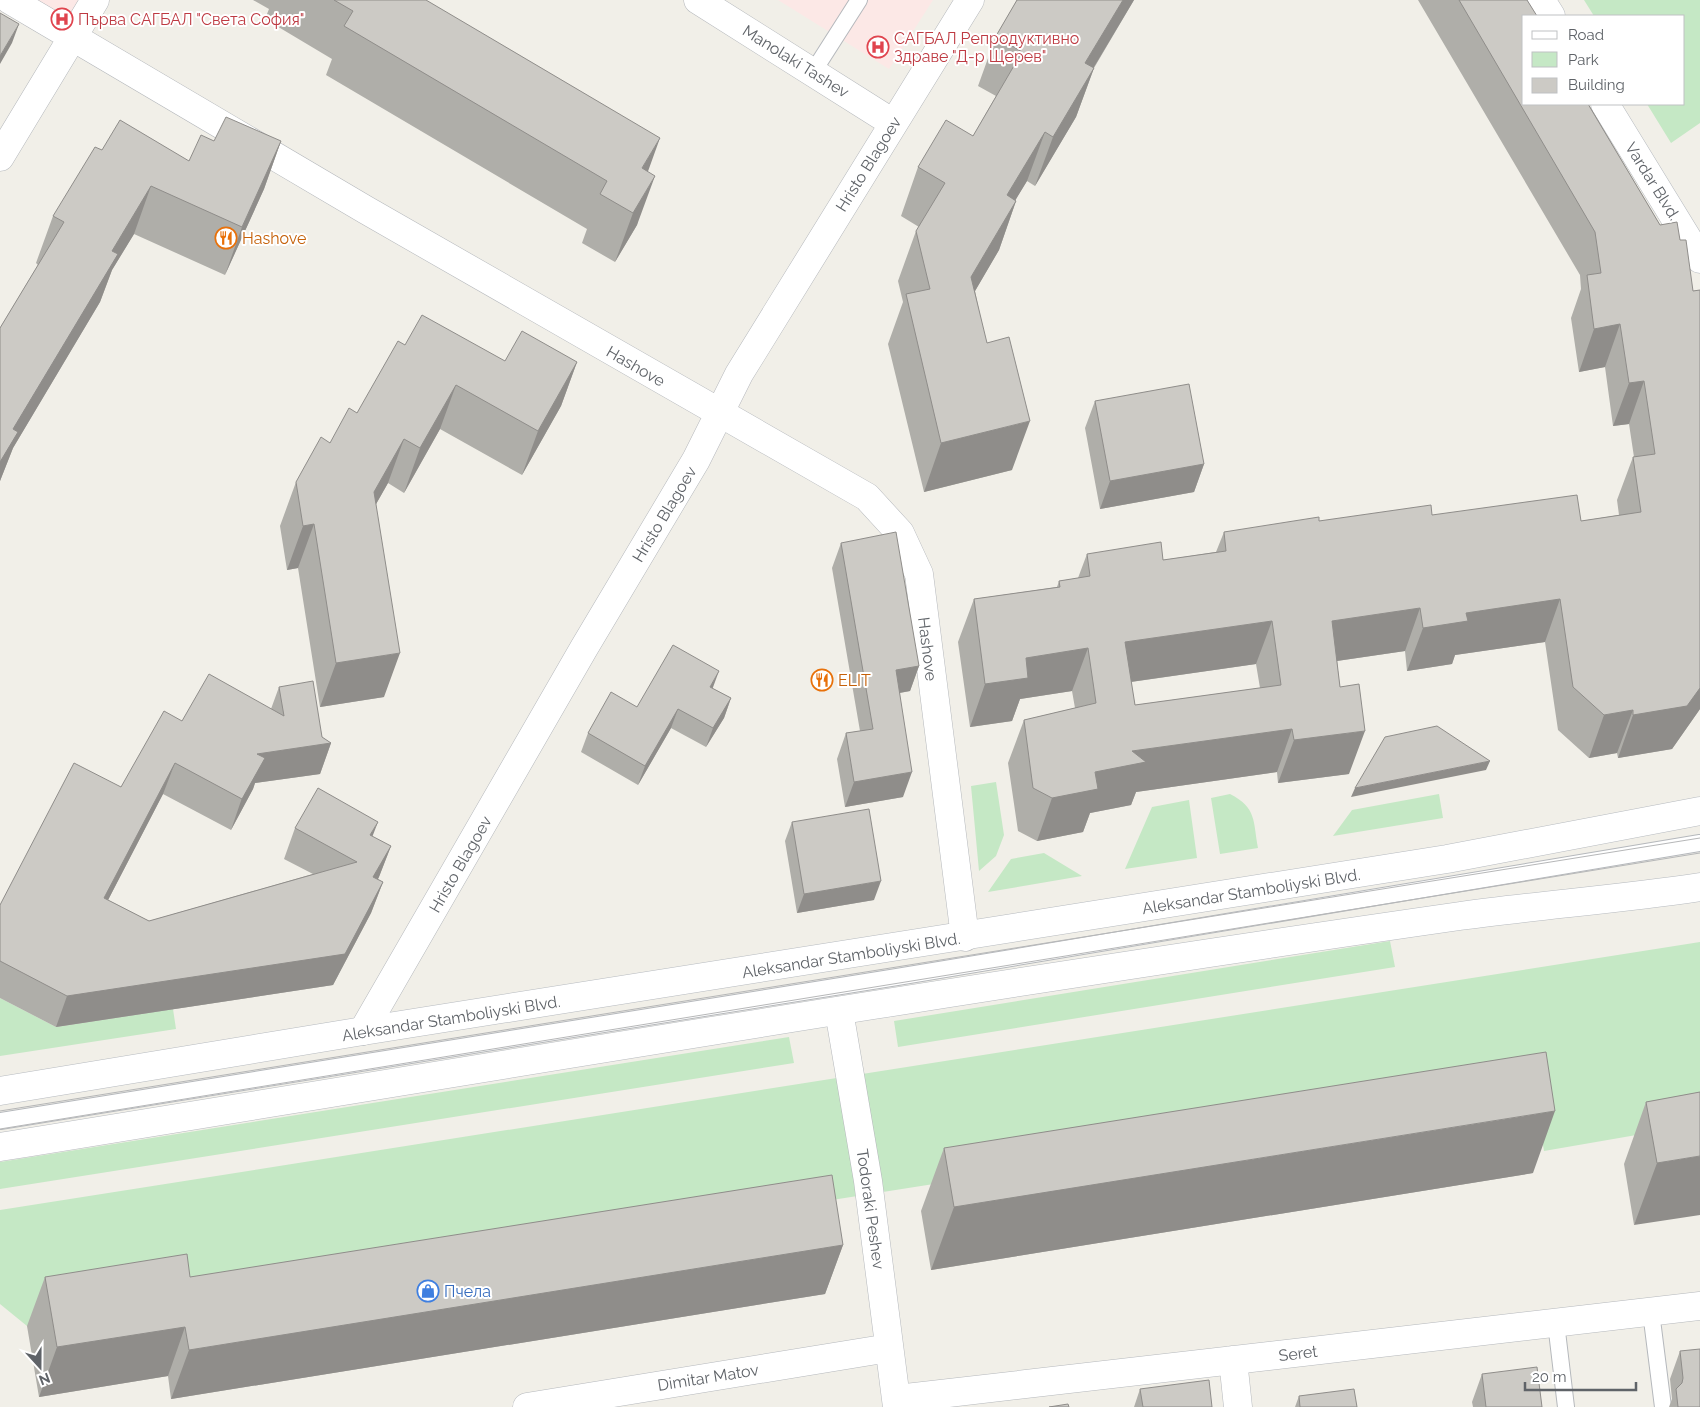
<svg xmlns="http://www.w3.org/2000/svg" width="1700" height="1407" viewBox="0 0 1700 1407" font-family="Raleway,sans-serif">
<rect width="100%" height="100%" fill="#f1efe8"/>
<path fill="#fce8e6" d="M 10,0 L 95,0 L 72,38 Z
M 778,0 L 933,0 L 889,69 Z"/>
<path fill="#c5e8c5" d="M 1584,0 L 1700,0 L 1700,123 L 1671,143 L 1647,104 L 1684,104 L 1684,16 L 1594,16 Z
M 996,782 L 1004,835 L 996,856 L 979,871 L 971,786 Z
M 1230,794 C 1257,808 1253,821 1258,848 L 1220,854 L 1211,798 Z
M 1439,794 L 1443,818 L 1333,836 L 1352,810 Z
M 1189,800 L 1197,858 L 1125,869 L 1152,807 Z
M 1044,853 L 1082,876 L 988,892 L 1011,859 Z
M 1390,941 L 1395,967 L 898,1047 L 894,1021 Z
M 1700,942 L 1700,1124 L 1544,1151 L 1534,1090 L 27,1326 L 0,1304 L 0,1210 Z
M 0,998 L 56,1027 L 173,1009 L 176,1029 L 0,1056 Z
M 789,1037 L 794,1063 L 0,1189 L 0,1162 Z"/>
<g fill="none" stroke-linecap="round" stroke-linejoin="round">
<g stroke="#b5b8bc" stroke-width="18">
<path id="lane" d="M 813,72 L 859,0
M 0,1121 L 897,977 L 1700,843
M 1651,1312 L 1663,1407
M 1556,1323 L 1566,1407"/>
</g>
<g stroke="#b5b8bc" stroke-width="29">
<path id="street" d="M 10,0 L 366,210 L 867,497 L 900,533 L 919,574 L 965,937
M 698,0 L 893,123
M 0,157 L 95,0
M 839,1011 L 868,1181 L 897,1407
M 363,1031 L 584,648 L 696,460 L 739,374 L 970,0
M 1233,1360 L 1238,1407
M 897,1399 L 1700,1306
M 527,1407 L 889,1348"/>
</g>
<g stroke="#b6babf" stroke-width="29">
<path id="secondary" d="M 1541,0 L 1551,16
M 1605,104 L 1700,259
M 0,1091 L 363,1031 L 1447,859 L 1700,811
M 0,1147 C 486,1068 972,986 1460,916 C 1540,905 1620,899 1700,887"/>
</g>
<use href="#lane" stroke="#fff" stroke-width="16"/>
<use href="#street" stroke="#fff" stroke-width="28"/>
<use href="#secondary" stroke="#fff" stroke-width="28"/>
<path stroke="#b6b7b8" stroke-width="1" d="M 0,1111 L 1700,838
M 0,1129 L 1700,853"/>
</g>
<path fill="#afaea9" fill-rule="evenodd" d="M 253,0 L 426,0 L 648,172 L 637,225 L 615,262 L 582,243 L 587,229 L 326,75 L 332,59 L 265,19 L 269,9 Z
M 1017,0 L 1134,0 L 1094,68 L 1076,117 L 1035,186 L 1027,181 L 1015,200 L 1016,201 L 999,250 L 975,291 L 1012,470 L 924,492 L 888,344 L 903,302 L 898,281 L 916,231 L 919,227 L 901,216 L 918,167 L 973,136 L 996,96 L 978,86 L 996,36 Z
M 1418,0 L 1527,0 L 1660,225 L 1680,240 L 1693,291 L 1700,290 L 1700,709 L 1672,749 L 1618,758 L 1617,753 L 1589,758 L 1558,730 L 1545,642 L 1455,655 L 1452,664 L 1407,671 L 1405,651 L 1337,661 L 1349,774 L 1278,783 L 1277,772 L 1136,792 L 1131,805 L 1090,813 L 1083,832 L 1037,841 L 1018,831 L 1008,763 L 1024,720 L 1075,708 L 1072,691 L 1020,699 L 1012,721 L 970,727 L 958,642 L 974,599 L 1057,587 L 1059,581 L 1078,578 L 1087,554 L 1163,560 L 1216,552 L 1224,532 L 1319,521 L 1432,515 L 1581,521 L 1619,515 L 1617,500 L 1633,457 L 1634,457 L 1629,424 L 1613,426 L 1605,367 L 1579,372 L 1571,318 L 1581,289 L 1580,275 ZM 1256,664 L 1260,688 L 1135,705 L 1131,682 Z
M 214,141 L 281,141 L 264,189 L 225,275 L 134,234 L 112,270 L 100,302 L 13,448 L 0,481 L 0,328 L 38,265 L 36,263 L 53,216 L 102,150 L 189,161 Z
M 405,345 L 505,361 L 577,362 L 561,406 L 522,475 L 440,429 L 404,493 L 388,483 L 376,504 L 384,697 L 320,707 L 298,568 L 287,570 L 280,526 L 296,482 L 357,413 Z
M 1095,401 L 1204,464 L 1194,492 L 1100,509 L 1085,428 Z
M 841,543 L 919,666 L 910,691 L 900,693 L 903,797 L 845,807 L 837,759 L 846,733 L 860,731 L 832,568 Z
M 279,687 L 322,737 L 331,743 L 320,774 L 255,783 L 253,789 L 231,830 L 163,794 L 108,900 L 149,921 L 313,874 L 284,859 L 295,828 L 372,837 L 391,846 L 378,879 L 383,882 L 371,913 L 333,985 L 56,1027 L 0,998 L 0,905 L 121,787 L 182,721 L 271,709 Z
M 712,688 L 731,698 L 724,718 L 706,747 L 671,728 L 638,785 L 581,752 L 588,733 L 637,707 Z
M 792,822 L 874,900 L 797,913 L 785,841 Z
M 1700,1092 L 1634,1225 L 1624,1164 L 1646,1102 Z
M 944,1148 L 1533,1173 L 931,1270 L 921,1211 Z
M 843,1245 L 825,1294 L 171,1399 L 168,1376 L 39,1397 L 27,1326 L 45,1277 L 190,1277 Z
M 1680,1351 L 1700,1407 L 1669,1407 L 1672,1399 L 1670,1379 Z
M 1482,1374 L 1542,1407 L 1473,1407 L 1472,1402 Z
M 1140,1389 L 1212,1407 L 1134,1407 Z
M 1299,1396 L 1357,1407 L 1295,1407 Z"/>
<path fill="#8f8d8a" d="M 1123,0 L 1134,0 L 1067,112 L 1085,63 Z
M 19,24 L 12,43 L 0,64 L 0,56 Z
M 1094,68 L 1076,117 L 1035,186 L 1053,137 Z
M 1045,132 L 1027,181 L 989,244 L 1007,195 Z
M 660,138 L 642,188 L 642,168 Z
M 281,141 L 264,189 L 225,275 L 242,227 Z
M 655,176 L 637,225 L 615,262 L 633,213 Z
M 151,186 L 134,234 L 112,270 L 100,302 L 13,448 L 0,481 L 0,462 L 13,429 L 112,251 Z
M 1016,201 L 999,250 L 954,327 L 971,277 Z
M 1620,324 L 1605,367 L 1579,372 L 1594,329 Z
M 577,362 L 561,406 L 522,475 L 538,431 Z
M 1644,381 L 1629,424 L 1613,426 L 1629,383 Z
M 456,385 L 440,429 L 404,493 L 420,448 Z
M 1030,421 L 1012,470 L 924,492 L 941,443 Z
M 404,439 L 388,483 L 358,536 L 374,492 Z
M 1204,464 L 1194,492 L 1100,509 L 1110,481 Z
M 314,524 L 298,568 L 287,570 L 303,526 Z
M 1560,599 L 1545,642 L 1455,655 L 1452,664 L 1407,671 L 1423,628 L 1466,613 Z
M 1420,608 L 1405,651 L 1316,664 L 1332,621 Z
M 1272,621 L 1256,664 L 1109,685 L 1125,642 Z
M 1088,648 L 1072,691 L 1020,699 L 1012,721 L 970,727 L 985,684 L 1026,658 Z
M 400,653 L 384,697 L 320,707 L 336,663 Z
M 919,666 L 910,691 L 887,695 L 896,670 Z
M 719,671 L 712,690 L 710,687 Z
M 1700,688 L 1700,709 L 1672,749 L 1618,758 L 1633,715 Z
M 731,698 L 724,718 L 706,747 L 713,728 Z
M 678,709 L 671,728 L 638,785 L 645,766 Z
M 1633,710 L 1617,753 L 1589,758 L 1604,715 Z
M 1292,729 L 1277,772 L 1136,792 L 1131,805 L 1090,813 L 1083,832 L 1037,841 L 1052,798 L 1132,751 Z
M 1365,731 L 1349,774 L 1278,783 L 1294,740 Z
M 331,743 L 320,774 L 255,783 L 253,789 L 231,830 L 257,754 Z
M 1490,761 L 1486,770 L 1351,797 L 1355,788 Z
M 175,763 L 163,794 L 93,929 L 104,898 Z
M 912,772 L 903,797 L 845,807 L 854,782 Z
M 378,822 L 366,853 L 370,835 Z
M 391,846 L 379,877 L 362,908 L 373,877 Z
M 881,881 L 874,900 L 797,913 L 804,894 Z
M 383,882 L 371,913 L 333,985 L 56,1027 L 67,996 Z
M 1555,1111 L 1533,1173 L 931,1270 L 954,1207 Z
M 1700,1156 L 1700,1215 L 1634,1225 L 1657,1163 Z
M 843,1245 L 825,1294 L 171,1399 L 189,1350 Z
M 185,1327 L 168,1376 L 39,1397 L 57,1347 Z"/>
<path fill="#cccac5" stroke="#8f8d8a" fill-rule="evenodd" d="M 334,0 L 426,0 L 660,138 L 642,168 L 655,176 L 633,213 L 600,194 L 607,181 L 344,26 L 353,11 Z
M 1017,0 L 1123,0 L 1085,63 L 1094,68 L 1053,137 L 1045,132 L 1007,195 L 1016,201 L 971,277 L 987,343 L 1009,337 L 1030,421 L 941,443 L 906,294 L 930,289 L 916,231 L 945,183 L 918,167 L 946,120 L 973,136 L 1022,52 L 996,36 Z
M 1459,0 L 1527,0 L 1537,16 L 1524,16 L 1524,104 L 1588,104 L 1660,225 L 1677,222 L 1680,240 L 1686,240 L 1693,291 L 1700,290 L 1700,688 L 1687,706 L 1633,715 L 1633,710 L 1604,715 L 1573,687 L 1560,599 L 1466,613 L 1468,621 L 1423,628 L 1420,608 L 1332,621 L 1340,687 L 1359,684 L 1365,731 L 1294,740 L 1292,729 L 1132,751 L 1146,762 L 1095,772 L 1098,789 L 1052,798 L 1033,788 L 1024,720 L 1096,703 L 1088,648 L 1026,658 L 1028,678 L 985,684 L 974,599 L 1060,587 L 1059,581 L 1090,576 L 1087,554 L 1161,542 L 1163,560 L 1226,551 L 1224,532 L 1319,517 L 1319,521 L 1431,505 L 1432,515 L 1577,495 L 1581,521 L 1641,512 L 1633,457 L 1655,454 L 1644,381 L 1629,383 L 1620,324 L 1594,329 L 1587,275 L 1601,273 L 1595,232 ZM 1272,621 L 1281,685 L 1135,705 L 1125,642 Z
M 0,13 L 19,24 L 0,56 Z
M 226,117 L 281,141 L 242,227 L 151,186 L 112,251 L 118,254 L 13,429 L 18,432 L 0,462 L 0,328 L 64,222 L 53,216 L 95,147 L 102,150 L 120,120 L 189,161 L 201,135 L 214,141 Z
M 422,315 L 505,361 L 522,331 L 577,362 L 538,431 L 456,385 L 420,448 L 404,439 L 374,492 L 400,653 L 336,663 L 314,524 L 303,526 L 296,482 L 321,437 L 330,443 L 349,408 L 357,413 L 398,341 L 405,345 Z
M 1189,384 L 1204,464 L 1110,481 L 1095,401 Z
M 896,532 L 919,666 L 896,670 L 912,772 L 854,782 L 846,733 L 873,729 L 841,543 Z
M 673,645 L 719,671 L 710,687 L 731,698 L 713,728 L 678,709 L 645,766 L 588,733 L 611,692 L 637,707 Z
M 209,674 L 284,716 L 279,687 L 313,681 L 322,737 L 331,743 L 257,754 L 265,758 L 242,799 L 175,763 L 104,898 L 149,921 L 357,862 L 295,828 L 318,788 L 378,822 L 370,835 L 391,846 L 373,877 L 383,882 L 345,954 L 67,996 L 0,961 L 0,905 L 74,763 L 121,787 L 164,711 L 182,721 Z
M 1437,726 L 1490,761 L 1355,788 L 1385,737 Z
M 869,809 L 881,881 L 804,894 L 792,822 Z
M 1546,1052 L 1555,1111 L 954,1207 L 944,1148 Z
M 1700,1092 L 1700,1156 L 1657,1163 L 1646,1102 Z
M 832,1175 L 843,1245 L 189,1350 L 185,1327 L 57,1347 L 45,1277 L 187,1254 L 190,1277 Z
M 1700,1349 L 1700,1407 L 1678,1407 L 1676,1389 L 1682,1383 L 1683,1378 L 1680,1351 Z
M 1537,1367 L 1542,1407 L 1486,1407 L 1482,1374 Z
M 1209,1380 L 1212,1407 L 1143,1407 L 1140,1389 Z
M 1354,1389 L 1357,1407 L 1300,1407 L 1299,1396 Z
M 1068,1404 L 1069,1407 L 1049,1407 Z"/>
<defs>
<g id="hospital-ring" transform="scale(1.125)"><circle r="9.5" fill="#fff" stroke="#e0444e" stroke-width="1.5"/><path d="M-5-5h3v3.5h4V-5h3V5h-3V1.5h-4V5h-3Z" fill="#e0444e"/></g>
<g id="restaurant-ring" transform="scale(1.125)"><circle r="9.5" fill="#fff" stroke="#e8710a" stroke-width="1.5"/><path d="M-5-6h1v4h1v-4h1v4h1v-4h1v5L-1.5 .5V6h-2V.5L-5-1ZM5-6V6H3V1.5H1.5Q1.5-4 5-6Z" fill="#e8710a"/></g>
<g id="shop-ring" transform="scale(1.125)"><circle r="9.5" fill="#fff" stroke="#3f7fe0" stroke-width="1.5"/><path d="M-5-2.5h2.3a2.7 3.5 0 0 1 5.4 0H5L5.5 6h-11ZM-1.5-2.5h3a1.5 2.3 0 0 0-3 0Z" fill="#3f7fe0"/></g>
</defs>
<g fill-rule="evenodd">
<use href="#hospital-ring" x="62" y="19"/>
<use href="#hospital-ring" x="878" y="47"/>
<use href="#restaurant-ring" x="226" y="238"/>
<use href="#restaurant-ring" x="822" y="680"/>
<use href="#shop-ring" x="428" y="1291"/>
</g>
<g text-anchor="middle" stroke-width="4" stroke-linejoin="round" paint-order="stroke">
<g font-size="16" fill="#be3a42" stroke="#fff" text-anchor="start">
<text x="78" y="25">Първа САГБАЛ "Света София"</text>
<text x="894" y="44">САГБАЛ Репродуктивно<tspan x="894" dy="18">Здраве "Д-р Щерев"</tspan></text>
</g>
<g font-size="16" fill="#5f6368" stroke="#fff">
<text transform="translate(796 61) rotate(32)" y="6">Manolaki Tashev</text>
<text transform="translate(868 164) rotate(-58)" y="6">Hristo Blagoev</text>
<text transform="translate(1653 181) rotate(58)" y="6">Vardar Blvd.</text>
<text transform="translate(636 366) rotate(30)" y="6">Hashove</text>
<text transform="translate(664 514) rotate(-59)" y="6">Hristo Blagoev</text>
<text transform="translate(928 649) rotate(83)" y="6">Hashove</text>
<text transform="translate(460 864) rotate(-60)" y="6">Hristo Blagoev</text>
<text transform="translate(1251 891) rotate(-9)" y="6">Aleksandar Stamboliyski Blvd.</text>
<text transform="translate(851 955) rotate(-9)" y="6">Aleksandar Stamboliyski Blvd.</text>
<text transform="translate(451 1018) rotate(-9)" y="6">Aleksandar Stamboliyski Blvd.</text>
<text transform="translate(871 1209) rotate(82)" y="6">Todoraki Peshev</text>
<text transform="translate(1298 1353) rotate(-7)" y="6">Seret</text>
<text transform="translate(708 1377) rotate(-9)" y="6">Dimitar Matov</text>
</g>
<g font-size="16" fill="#c56008" stroke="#fff" text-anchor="start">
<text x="242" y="244">Hashove</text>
<text x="838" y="686">ELIT</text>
</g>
<g font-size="16" fill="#366cbe" stroke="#fff" text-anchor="start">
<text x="444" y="1297">Пчела</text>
</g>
</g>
<rect x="1522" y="15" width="162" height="90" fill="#ffffff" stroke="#bfc1c3"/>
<rect x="1532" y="31" width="25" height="8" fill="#ffffff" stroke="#bfc1c3"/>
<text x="1568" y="40" font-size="15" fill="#5f6368">Road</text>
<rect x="1532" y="52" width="25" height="15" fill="#c5e8c5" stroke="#bfc1c3"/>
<text x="1568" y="65" font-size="15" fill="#5f6368">Park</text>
<rect x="1532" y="78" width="25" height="15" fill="#cccac5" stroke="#bfc1c3"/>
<text x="1568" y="90" font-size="15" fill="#5f6368">Building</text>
<g transform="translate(40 1367) rotate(159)" stroke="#ffffff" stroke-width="4" paint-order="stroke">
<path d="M0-4L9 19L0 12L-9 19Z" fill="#5f6368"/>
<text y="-8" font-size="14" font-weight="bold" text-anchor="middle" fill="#5f6368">N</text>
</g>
<path d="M1525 1382v8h111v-8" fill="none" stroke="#5f6368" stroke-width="2.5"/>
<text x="1532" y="1382" font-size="15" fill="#5f6368" stroke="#ffffff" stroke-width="4" paint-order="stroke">20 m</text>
</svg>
